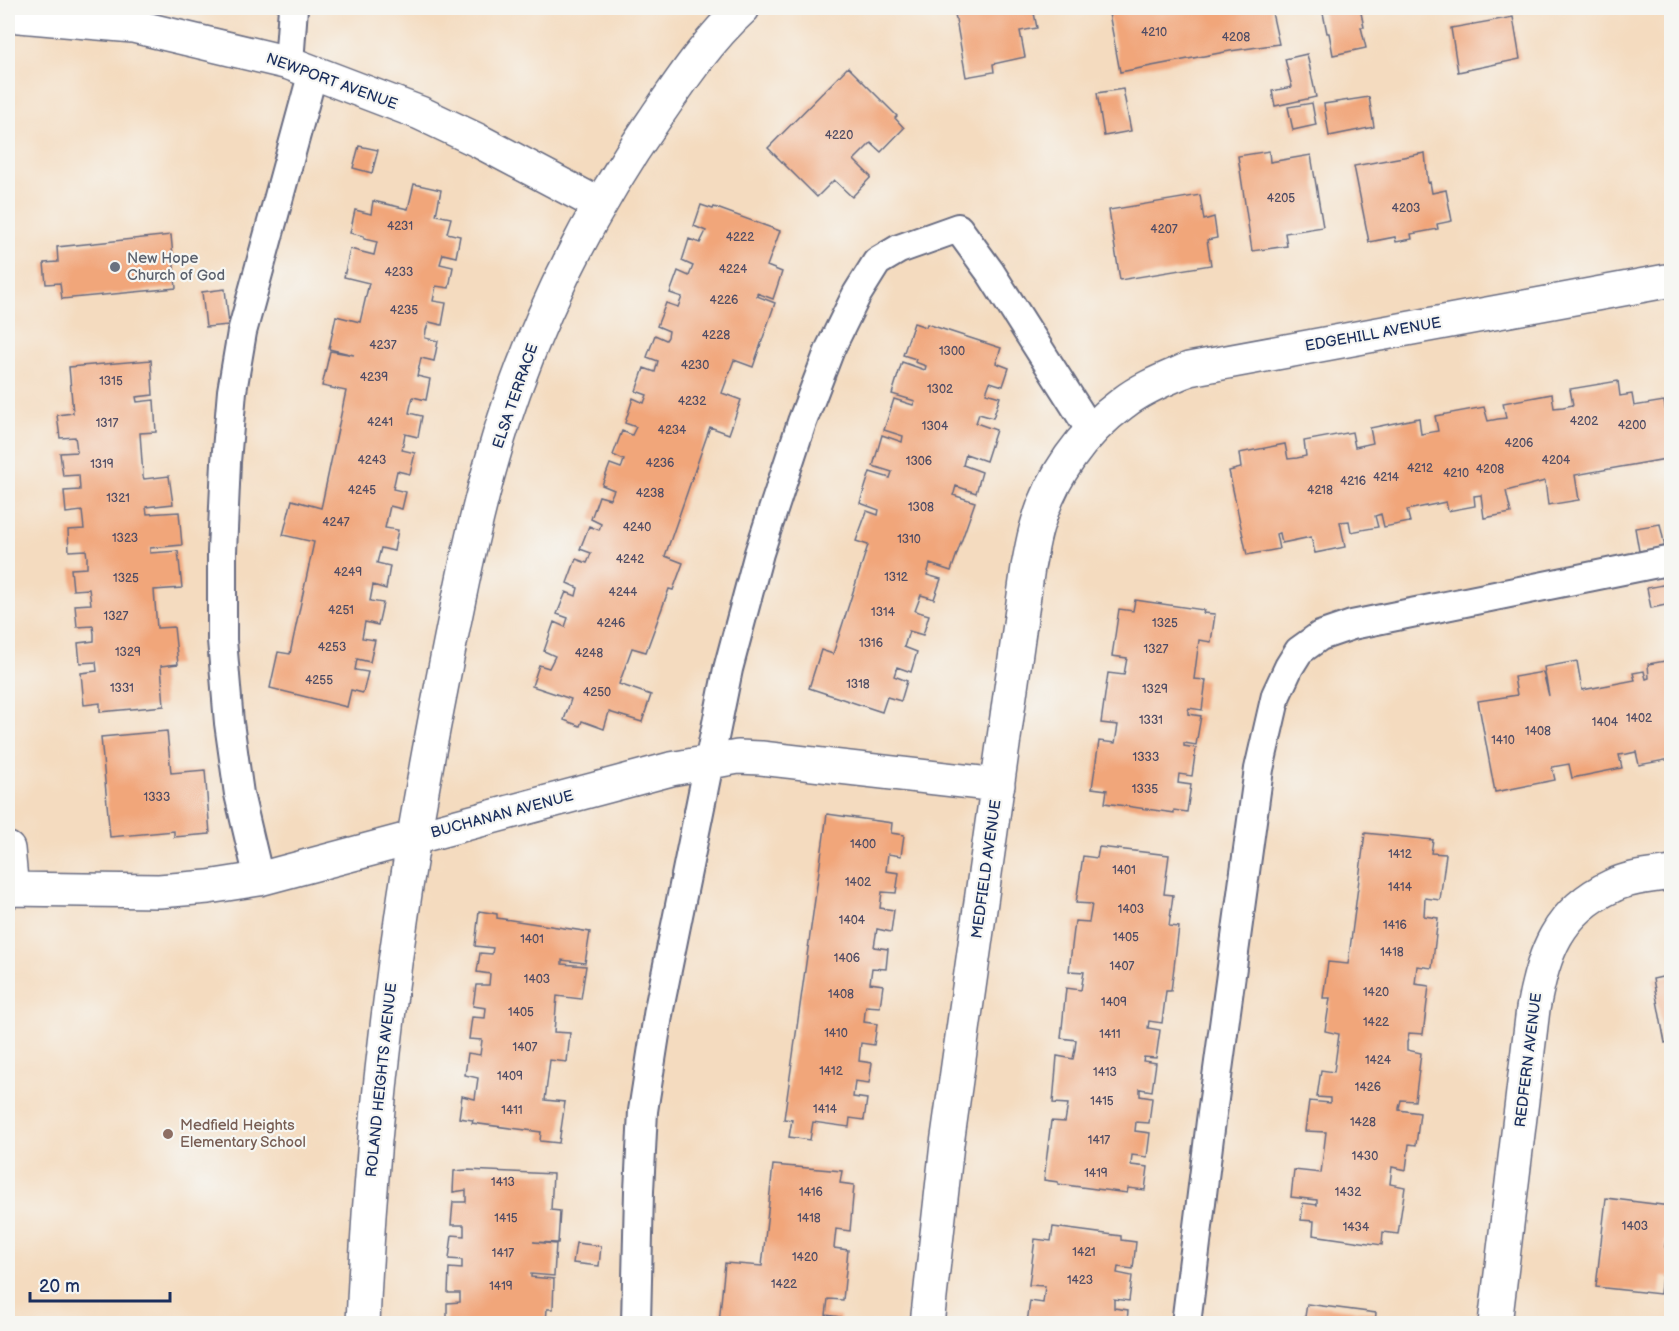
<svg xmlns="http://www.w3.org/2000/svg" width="1679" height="1331" viewBox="0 0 1679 1331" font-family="'Balsamiq Sans',sans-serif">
<rect width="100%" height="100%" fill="#f6f6f2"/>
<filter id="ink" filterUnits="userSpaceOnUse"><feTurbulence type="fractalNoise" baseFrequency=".0167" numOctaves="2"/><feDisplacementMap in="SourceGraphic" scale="12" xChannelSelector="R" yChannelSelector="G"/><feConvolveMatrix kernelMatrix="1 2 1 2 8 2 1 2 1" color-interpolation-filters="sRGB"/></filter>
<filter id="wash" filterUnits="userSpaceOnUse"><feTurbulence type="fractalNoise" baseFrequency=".008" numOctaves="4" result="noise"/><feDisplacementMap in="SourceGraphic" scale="24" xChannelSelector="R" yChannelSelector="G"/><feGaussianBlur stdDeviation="1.35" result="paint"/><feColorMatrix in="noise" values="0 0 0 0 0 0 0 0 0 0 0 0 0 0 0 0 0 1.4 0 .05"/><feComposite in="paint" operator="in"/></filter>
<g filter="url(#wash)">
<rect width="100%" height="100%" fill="#f4dbbf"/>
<g id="blocks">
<path fill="#f1a67a" d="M 954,8 L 1033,8 L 1037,28 L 1020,31 L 1025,57 L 993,64 L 994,72 L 966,77 Z
M 1108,8 L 1271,8 L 1279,44 L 1230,51 L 1120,72 Z
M 1322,8 L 1360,8 L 1364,27 L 1361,27 L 1366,48 L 1333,55 L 1329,33 L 1327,33 Z
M 1513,17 L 1520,59 L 1458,72 L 1451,28 Z
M 1307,54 L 1316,97 L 1275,106 L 1272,91 L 1292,87 L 1285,59 Z
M 848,67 L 897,116 L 895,118 L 904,128 L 881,152 L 871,143 L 854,160 L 871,177 L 852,197 L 834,180 L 817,197 L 768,148 Z
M 1123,89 L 1131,131 L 1104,136 L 1097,93 Z
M 1369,97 L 1374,127 L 1329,136 L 1324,104 Z
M 1312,103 L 1316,125 L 1293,130 L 1288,107 Z
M 359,146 L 378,150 L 372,173 L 353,168 Z
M 1269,151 L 1270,162 L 1311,155 L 1323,227 L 1285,233 L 1287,246 L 1252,251 L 1238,156 Z
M 1425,153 L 1428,183 L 1430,182 L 1432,193 L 1446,190 L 1452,221 L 1437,224 L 1438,229 L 1411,234 L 1412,239 L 1396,242 L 1395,237 L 1369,242 L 1354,166 Z
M 414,184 L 441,190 L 436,215 L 451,218 L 447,233 L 460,236 L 456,257 L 443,254 L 440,264 L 453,267 L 449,288 L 436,286 L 433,301 L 446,303 L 442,325 L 429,322 L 426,330 L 425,338 L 438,341 L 434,361 L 421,358 L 417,376 L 430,379 L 426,400 L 413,397 L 411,404 L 409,413 L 422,416 L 418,437 L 405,434 L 402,450 L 415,453 L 410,474 L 397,471 L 393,489 L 406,492 L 402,509 L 390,506 L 385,528 L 398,530 L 394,551 L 381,548 L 377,563 L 390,566 L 386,589 L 373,585 L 370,601 L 383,603 L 378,625 L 365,622 L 362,638 L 375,640 L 370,662 L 357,659 L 355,670 L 368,672 L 363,693 L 351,690 L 347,707 L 270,688 L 278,652 L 290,654 L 314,542 L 283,535 L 292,500 L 321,508 L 322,504 L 346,391 L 322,386 L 330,351 L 354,355 L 329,349 L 336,316 L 360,322 L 369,283 L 344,277 L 350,249 L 374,255 L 377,242 L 364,239 L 364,236 L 350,233 L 355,210 L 371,214 L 373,201 L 408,209 Z
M 1200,195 L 1204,220 L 1214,217 L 1217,238 L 1207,240 L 1211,265 L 1120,280 L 1109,210 Z
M 701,205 L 713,209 L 714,207 L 780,231 L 767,266 L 782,272 L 773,299 L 757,293 L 757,296 L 775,303 L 753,367 L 734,360 L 722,393 L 741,400 L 729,434 L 710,427 L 665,556 L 683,563 L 673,590 L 669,589 L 646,652 L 632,648 L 619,684 L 651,695 L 642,722 L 609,712 L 604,729 L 582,721 L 580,726 L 564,720 L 571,699 L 532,686 L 539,665 L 549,668 L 555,656 L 544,651 L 554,622 L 565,627 L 568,618 L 557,614 L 566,592 L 576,596 L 578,588 L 567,583 L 576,559 L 587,563 L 588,561 L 591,553 L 580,549 L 589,526 L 599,530 L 601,524 L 591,519 L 599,496 L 610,499 L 614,490 L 602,485 L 610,464 L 621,468 L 622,466 L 624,460 L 613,455 L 622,431 L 632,435 L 636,427 L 625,423 L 633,398 L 644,403 L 647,395 L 636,391 L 644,368 L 655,372 L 658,361 L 647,357 L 655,335 L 666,340 L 668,337 L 669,331 L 657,326 L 666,303 L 678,307 L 682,297 L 670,293 L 678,271 L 689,276 L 693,266 L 682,261 L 689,239 L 700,243 L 706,231 L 694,226 Z
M 171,235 L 176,288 L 62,299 L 60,283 L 46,284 L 44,263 L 58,262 L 57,247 Z
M 225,289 L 229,325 L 206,327 L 202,292 Z
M 914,323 L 926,327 L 927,324 L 1001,348 L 996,363 L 1009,368 L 1003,386 L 990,382 L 986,393 L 1000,397 L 993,418 L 979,414 L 976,423 L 996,430 L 986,461 L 966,454 L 963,465 L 982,472 L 976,493 L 956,486 L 954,493 L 953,495 L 975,502 L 951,571 L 930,564 L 927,575 L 941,579 L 934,599 L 921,595 L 915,611 L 929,615 L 923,635 L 909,631 L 904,647 L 917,652 L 911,672 L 897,667 L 894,676 L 907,681 L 901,701 L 887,697 L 882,712 L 809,688 L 821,650 L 833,654 L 868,545 L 856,541 L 867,511 L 878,515 L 879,510 L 860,503 L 870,472 L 890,478 L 892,472 L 873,466 L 882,435 L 902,442 L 903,436 L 884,430 L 894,399 L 913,405 L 915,401 L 892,394 L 902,362 L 925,370 L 926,366 L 915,362 L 916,359 L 903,355 Z
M 151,360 L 153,395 L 136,397 L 137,402 L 154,400 L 156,432 L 140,433 L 143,476 L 144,479 L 169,476 L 173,504 L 146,507 L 147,514 L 179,512 L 182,545 L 150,548 L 150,553 L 178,551 L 182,588 L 154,590 L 157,628 L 174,627 L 178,664 L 161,666 L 164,706 L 100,712 L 100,703 L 84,705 L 81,673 L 97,671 L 96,662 L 80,663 L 78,643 L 94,641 L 94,634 L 93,626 L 77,627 L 75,605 L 91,604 L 89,589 L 73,590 L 71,569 L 87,568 L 87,558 L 86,550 L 69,551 L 68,530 L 84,529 L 82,511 L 66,513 L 64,491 L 80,490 L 79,475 L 63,476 L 60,453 L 77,452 L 76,443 L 75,437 L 60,438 L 57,415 L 73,413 L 69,367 Z
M 1618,381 L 1620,396 L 1632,394 L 1634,406 L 1664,401 L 1671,443 L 1671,458 L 1575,475 L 1579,500 L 1548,505 L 1545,481 L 1506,491 L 1511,513 L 1484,518 L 1481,495 L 1474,496 L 1475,506 L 1448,511 L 1446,502 L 1407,510 L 1410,522 L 1384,527 L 1381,514 L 1375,516 L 1378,527 L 1351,532 L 1349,521 L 1340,522 L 1345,547 L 1315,553 L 1311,537 L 1282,543 L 1280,533 L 1276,534 L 1279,549 L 1247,555 L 1229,471 L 1241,468 L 1239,453 L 1285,444 L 1288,459 L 1297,458 L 1306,456 L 1304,441 L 1352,432 L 1355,447 L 1373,443 L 1370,428 L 1419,418 L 1421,434 L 1438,431 L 1435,416 L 1484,407 L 1488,421 L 1498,419 L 1506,418 L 1503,403 L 1552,394 L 1554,408 L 1563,407 L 1573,405 L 1570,389 Z
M 1660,524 L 1665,547 L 1639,551 L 1635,528 Z
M 1668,584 L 1671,604 L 1651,608 L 1647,588 Z
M 1135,600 L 1204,610 L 1203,613 L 1215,614 L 1211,642 L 1199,640 L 1194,679 L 1206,680 L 1202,710 L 1189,708 L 1188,711 L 1188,714 L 1201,716 L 1196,745 L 1184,743 L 1184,746 L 1196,748 L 1192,776 L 1179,774 L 1178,783 L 1191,785 L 1187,812 L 1174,810 L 1174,813 L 1105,803 L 1107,790 L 1092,788 L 1099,741 L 1115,743 L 1118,725 L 1101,723 L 1108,673 L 1124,675 L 1125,669 L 1127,658 L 1112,656 L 1119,609 L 1133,611 Z
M 1671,660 L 1671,759 L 1639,765 L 1636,752 L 1627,754 L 1619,755 L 1622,768 L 1572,778 L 1569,764 L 1552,767 L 1555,780 L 1495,792 L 1478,701 L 1517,695 L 1514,677 L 1543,672 L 1549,696 L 1544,667 L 1577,661 L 1582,690 L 1635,680 L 1633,673 L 1644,671 L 1646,679 L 1649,678 L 1648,664 Z
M 167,731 L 171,773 L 205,770 L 210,834 L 174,837 L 174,831 L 110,837 L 101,737 Z
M 827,814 L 892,823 L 891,833 L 904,835 L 901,856 L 888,854 L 887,862 L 886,871 L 899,873 L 896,893 L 882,892 L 880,908 L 894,910 L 891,932 L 877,929 L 874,947 L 888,949 L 886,969 L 872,968 L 870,983 L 883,985 L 880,1007 L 866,1006 L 865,1012 L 864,1022 L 877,1024 L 874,1045 L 861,1043 L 860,1050 L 859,1061 L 872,1063 L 869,1083 L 855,1081 L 853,1097 L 867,1099 L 864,1120 L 850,1118 L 849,1127 L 813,1122 L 810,1140 L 789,1137 L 792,1120 L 784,1119 Z
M 1365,833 L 1433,840 L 1431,853 L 1446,854 L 1440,900 L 1425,898 L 1424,916 L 1438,918 L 1432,968 L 1417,966 L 1415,984 L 1429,986 L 1423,1034 L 1409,1033 L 1407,1042 L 1407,1050 L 1421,1053 L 1415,1101 L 1401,1100 L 1399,1108 L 1399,1110 L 1420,1113 L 1416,1145 L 1409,1144 L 1406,1170 L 1392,1167 L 1390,1184 L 1405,1187 L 1398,1234 L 1383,1232 L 1382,1245 L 1313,1235 L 1314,1221 L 1301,1220 L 1303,1203 L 1317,1205 L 1317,1200 L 1291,1197 L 1294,1170 L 1321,1173 L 1326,1132 L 1305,1131 L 1309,1101 L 1330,1103 L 1330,1098 L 1317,1097 L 1321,1070 L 1334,1072 L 1339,1034 L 1325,1031 L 1330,998 L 1323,998 L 1328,962 L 1348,964 Z
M 1099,847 L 1169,855 L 1164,894 L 1173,895 L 1169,926 L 1179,927 L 1171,991 L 1166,991 L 1162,1023 L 1149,1021 L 1148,1028 L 1160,1030 L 1156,1058 L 1144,1057 L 1143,1061 L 1156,1063 L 1152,1091 L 1140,1089 L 1140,1096 L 1152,1098 L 1149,1123 L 1136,1122 L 1135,1131 L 1150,1133 L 1147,1157 L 1132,1155 L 1131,1165 L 1148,1167 L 1145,1190 L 1128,1188 L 1127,1193 L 1058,1184 L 1058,1182 L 1044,1180 L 1051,1121 L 1065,1122 L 1068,1104 L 1053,1103 L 1057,1056 L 1073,1059 L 1075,1049 L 1076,1040 L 1061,1038 L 1066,988 L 1081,990 L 1084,972 L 1069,971 L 1075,921 L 1089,922 L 1092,904 L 1076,903 L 1083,856 L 1097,858 Z
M 479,911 L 497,914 L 497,918 L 590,932 L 585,963 L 562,960 L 562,964 L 586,966 L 581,999 L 557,996 L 554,1032 L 570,1033 L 567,1062 L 550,1060 L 545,1100 L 565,1102 L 559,1143 L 540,1141 L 541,1132 L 472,1123 L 473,1120 L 459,1118 L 462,1096 L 475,1099 L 478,1078 L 465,1075 L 468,1053 L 480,1055 L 482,1040 L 469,1039 L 472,1017 L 485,1018 L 486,1008 L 473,1006 L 476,985 L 489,985 L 490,974 L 477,972 L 480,953 L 492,954 L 493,948 L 475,946 Z
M 1671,975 L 1671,1041 L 1665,1043 L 1653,979 Z
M 773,1165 L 842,1171 L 840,1183 L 854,1185 L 850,1231 L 836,1229 L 834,1248 L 848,1250 L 843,1300 L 828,1299 L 826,1315 L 840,1317 L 840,1323 L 719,1323 L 725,1263 L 762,1266 Z
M 467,1170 L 553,1174 L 551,1210 L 560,1211 L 558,1243 L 533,1242 L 556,1244 L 554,1276 L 531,1274 L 531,1277 L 554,1279 L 553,1309 L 547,1309 L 546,1323 L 447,1323 L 447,1303 L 460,1302 L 460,1293 L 448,1293 L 449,1268 L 462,1269 L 462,1260 L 449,1259 L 452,1235 L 464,1236 L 464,1225 L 451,1225 L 453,1202 L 466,1202 L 466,1190 L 453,1192 L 454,1171 Z
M 1606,1198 L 1670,1206 L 1665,1247 L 1671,1247 L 1671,1277 L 1662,1276 L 1660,1294 L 1596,1287 Z
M 1053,1227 L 1121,1236 L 1121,1240 L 1136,1242 L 1133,1269 L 1118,1267 L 1117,1273 L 1132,1276 L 1129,1301 L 1114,1299 L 1114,1308 L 1128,1310 L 1127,1323 L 1027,1323 L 1030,1301 L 1043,1303 L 1045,1286 L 1029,1285 L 1035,1239 L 1051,1241 Z
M 576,1243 L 601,1246 L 599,1266 L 573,1263 Z
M 1307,1304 L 1376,1313 L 1375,1323 L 1304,1323 Z"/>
</g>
</g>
<g filter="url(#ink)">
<use href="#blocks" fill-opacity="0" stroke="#676b80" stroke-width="1.5"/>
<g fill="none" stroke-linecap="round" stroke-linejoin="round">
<g stroke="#676b80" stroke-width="32">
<path id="lane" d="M 289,63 L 293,8
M 259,879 L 239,794 L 229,723 L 222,640 L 222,552 L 226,462 L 232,391 L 242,332 L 313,72
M 636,1324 L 639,1191 L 643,1111 L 659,1009 L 728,669 L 759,553 L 802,422 L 830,349 L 857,294 L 877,262 L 899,249 L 958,228 L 990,272 L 1091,431
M 1186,1324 L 1211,1121 L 1259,769 L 1276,695 L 1289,667 L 1299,651 L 1320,636 L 1352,625 L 1672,560"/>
</g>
<g stroke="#676b80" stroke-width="36">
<path id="street" d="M 8,15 L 133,26 L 289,63 L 420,113 L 477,140 L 600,205
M 8,849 L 12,890
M 8,889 L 159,891 L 208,887 L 259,879 L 671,769 L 738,757 L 761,758 L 998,785
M 363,1324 C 371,1122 396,923 434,725 C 456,613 476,498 514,391 C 549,294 597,201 656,117 C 682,79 709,39 743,8
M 927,1324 L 947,1144 L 1028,567 C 1031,553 1033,539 1037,526 C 1051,477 1082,433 1123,403 C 1142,388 1166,379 1189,369 L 1672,280
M 1495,1324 L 1533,1009 C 1543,953 1558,911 1612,886 C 1629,877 1653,876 1672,873"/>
</g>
<use href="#lane" stroke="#fff" stroke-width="28"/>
<use href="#street" stroke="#fff" stroke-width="33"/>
</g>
</g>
<circle fill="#6b7280" stroke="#f6f6f2" stroke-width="2" cx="115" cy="267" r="6"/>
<circle fill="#8d6e63" stroke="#f6f6f2" stroke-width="2" cx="168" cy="1134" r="6"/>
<g text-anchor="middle" stroke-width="4.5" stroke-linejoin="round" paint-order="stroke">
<g font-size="12" fill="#504d65">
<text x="1154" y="36">4210</text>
<text x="1236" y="41">4208</text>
<text x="839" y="139">4220</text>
<text x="1281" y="202">4205</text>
<text x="1406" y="212">4203</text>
<text x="400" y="230">4231</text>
<text x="1164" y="233">4207</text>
<text x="740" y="241">4222</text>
<text x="733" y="273">4224</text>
<text x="399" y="276">4233</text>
<text x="724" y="304">4226</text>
<text x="404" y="314">4235</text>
<text x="716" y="339">4228</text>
<text x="383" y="349">4237</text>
<text x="952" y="355">1300</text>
<text x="695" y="369">4230</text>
<text x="374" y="381">4239</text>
<text x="111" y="385">1315</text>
<text x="940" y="393">1302</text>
<text x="692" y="405">4232</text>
<text x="1584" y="425">4202</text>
<text x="380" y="426">4241</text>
<text x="107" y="427">1317</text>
<text x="1632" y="429">4200</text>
<text x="935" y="430">1304</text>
<text x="672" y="434">4234</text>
<text x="1519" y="447">4206</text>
<text x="372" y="464">4243</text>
<text x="1556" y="464">4204</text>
<text x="919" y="465">1306</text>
<text x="660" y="467">4236</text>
<text x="102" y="468">1319</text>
<text x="1420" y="472">4212</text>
<text x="1490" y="473">4208</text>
<text x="1456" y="477">4210</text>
<text x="1386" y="481">4214</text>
<text x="1353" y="485">4216</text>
<text x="362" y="494">4245</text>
<text x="1320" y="494">4218</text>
<text x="650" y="497">4238</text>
<text x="118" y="502">1321</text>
<text x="921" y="511">1308</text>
<text x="336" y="526">4247</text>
<text x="637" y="531">4240</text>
<text x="125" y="542">1323</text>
<text x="909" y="543">1310</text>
<text x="630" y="563">4242</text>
<text x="348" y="576">4249</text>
<text x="896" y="581">1312</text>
<text x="126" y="582">1325</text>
<text x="623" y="596">4244</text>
<text x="341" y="614">4251</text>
<text x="883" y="616">1314</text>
<text x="116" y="620">1327</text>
<text x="611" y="627">4246</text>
<text x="1165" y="627">1325</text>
<text x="871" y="647">1316</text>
<text x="332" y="651">4253</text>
<text x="1156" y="653">1327</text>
<text x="128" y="656">1329</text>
<text x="589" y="657">4248</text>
<text x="319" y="684">4255</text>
<text x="858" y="688">1318</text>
<text x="122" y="692">1331</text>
<text x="1155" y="693">1329</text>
<text x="597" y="696">4250</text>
<text x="1639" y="722">1402</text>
<text x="1151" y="724">1331</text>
<text x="1605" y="726">1404</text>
<text x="1538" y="735">1408</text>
<text x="1503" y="744">1410</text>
<text x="1146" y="761">1333</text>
<text x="1145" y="793">1335</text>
<text x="157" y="801">1333</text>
<text x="863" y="848">1400</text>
<text x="1400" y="858">1412</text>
<text x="1124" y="874">1401</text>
<text x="858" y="886">1402</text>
<text x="1400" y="891">1414</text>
<text x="1131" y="913">1403</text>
<text x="852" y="924">1404</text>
<text x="1395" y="929">1416</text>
<text x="1126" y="941">1405</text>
<text x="532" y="943">1401</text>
<text x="1392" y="956">1418</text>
<text x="847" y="962">1406</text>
<text x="1122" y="970">1407</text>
<text x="537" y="983">1403</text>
<text x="1376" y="996">1420</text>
<text x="841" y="998">1408</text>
<text x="1114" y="1006">1409</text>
<text x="521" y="1016">1405</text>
<text x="1376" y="1026">1422</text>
<text x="836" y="1037">1410</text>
<text x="1110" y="1038">1411</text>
<text x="525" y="1051">1407</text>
<text x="1378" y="1064">1424</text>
<text x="831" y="1075">1412</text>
<text x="1105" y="1076">1413</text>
<text x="510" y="1080">1409</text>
<text x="1368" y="1091">1426</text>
<text x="1102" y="1105">1415</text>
<text x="825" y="1113">1414</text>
<text x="512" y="1114">1411</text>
<text x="1363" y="1126">1428</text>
<text x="1099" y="1144">1417</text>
<text x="1365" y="1160">1430</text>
<text x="1096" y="1177">1419</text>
<text x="503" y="1186">1413</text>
<text x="811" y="1196">1416</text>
<text x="1348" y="1196">1432</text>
<text x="506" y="1222">1415</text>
<text x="809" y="1222">1418</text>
<text x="1635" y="1230">1403</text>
<text x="1356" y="1231">1434</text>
<text x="1084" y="1256">1421</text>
<text x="503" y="1257">1417</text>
<text x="805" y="1261">1420</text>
<text x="1080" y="1284">1423</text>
<text x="784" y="1288">1422</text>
<text x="501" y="1290">1419</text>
</g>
<g font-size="15" fill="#1b2f5e" stroke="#f6f6f2">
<text transform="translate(332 81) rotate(20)" y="5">NEWPORT AVENUE</text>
<text transform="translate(1373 334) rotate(-10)" y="5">EDGEHILL AVENUE</text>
<text transform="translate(515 396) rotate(-71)" y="5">ELSA TERRACE</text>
<text transform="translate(502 814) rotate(-15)" y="5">BUCHANAN AVENUE</text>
<text transform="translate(986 869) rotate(-82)" y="5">MEDFIELD AVENUE</text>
<text transform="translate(1528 1060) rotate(-83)" y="5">REDFERN AVENUE</text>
<text transform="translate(381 1080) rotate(-84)" y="5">ROLAND HEIGHTS AVENUE</text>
</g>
<g font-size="15" fill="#5b616d" stroke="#f6f6f2" text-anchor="start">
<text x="127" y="263">New Hope<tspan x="127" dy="17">Church of God</tspan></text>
</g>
<g font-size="15" fill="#785e54" stroke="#f6f6f2" text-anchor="start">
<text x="180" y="1130">Medfield Heights<tspan x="180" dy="17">Elementary School</tspan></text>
</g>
</g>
<rect width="1679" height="1331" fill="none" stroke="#f6f6f2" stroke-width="30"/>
<path d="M30 1292v9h140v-9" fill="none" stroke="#1b2f5e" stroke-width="3"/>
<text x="39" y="1292" font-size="18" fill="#1b2f5e" stroke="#f6f6f2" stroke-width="4.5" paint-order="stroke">20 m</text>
</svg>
